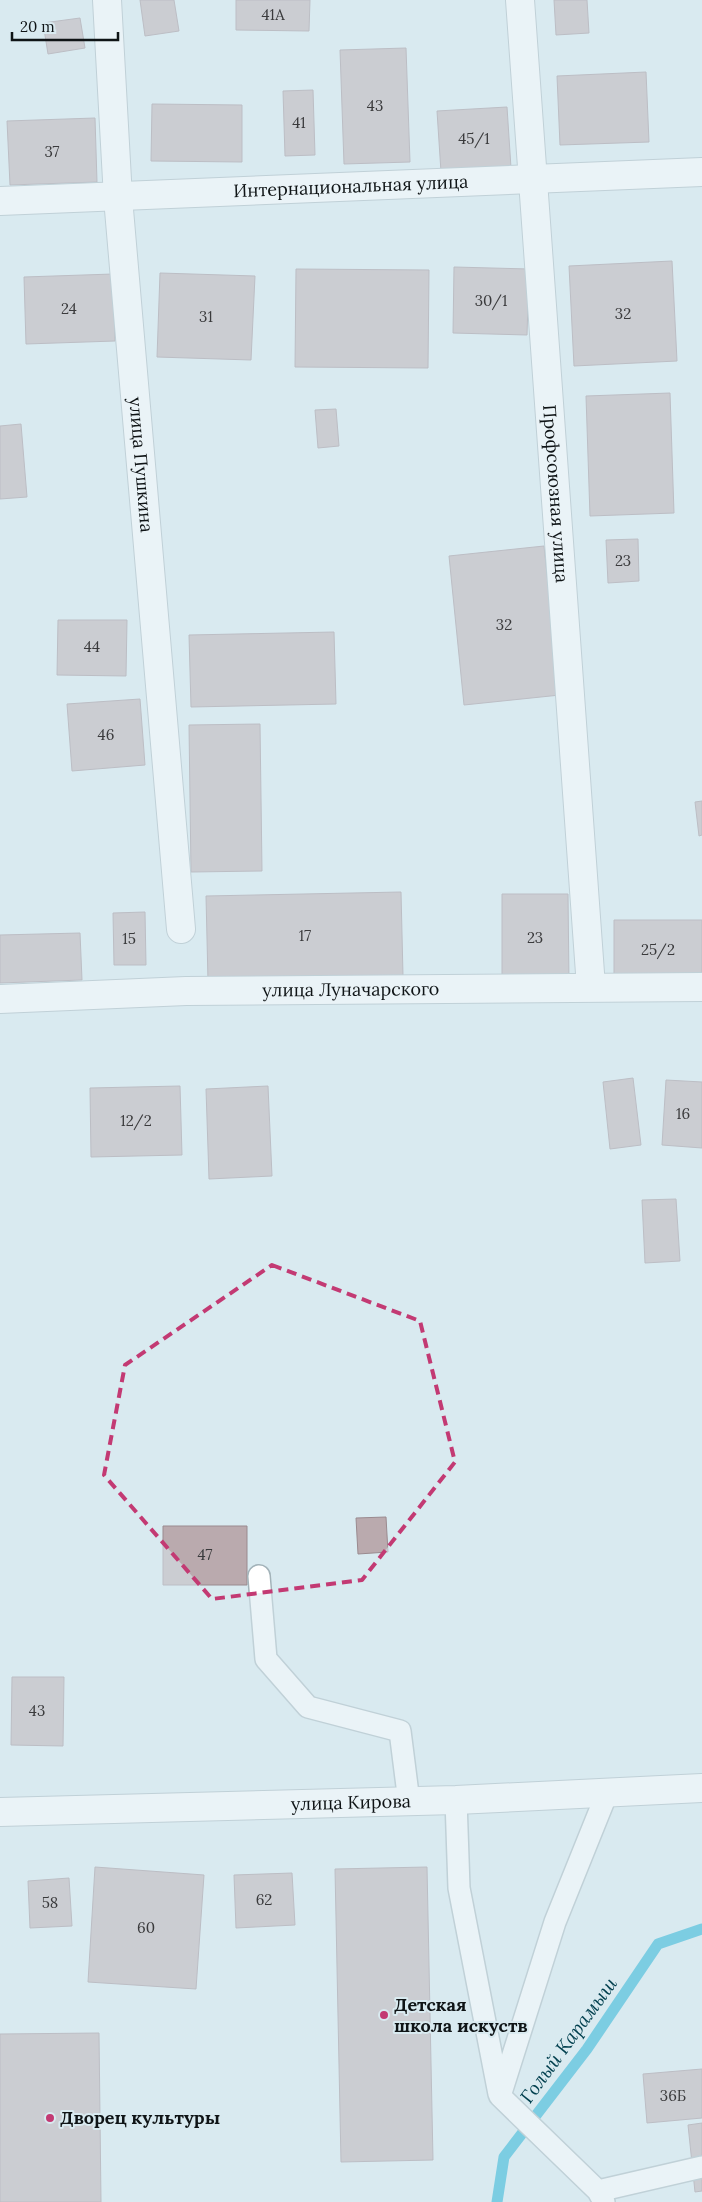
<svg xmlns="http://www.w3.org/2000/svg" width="702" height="2202" viewBox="0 0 702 2202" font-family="Lora,serif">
<rect width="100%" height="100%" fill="#d9eaf0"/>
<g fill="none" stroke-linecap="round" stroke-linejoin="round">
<path stroke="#0cabd1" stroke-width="11" d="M 497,2202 L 504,2157 L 587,2049 L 658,1944 L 702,1929"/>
</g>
<path fill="#baaaae" stroke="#9a8a8f" d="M 140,0 L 174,0 L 179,31 L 145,36 Z
M 236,0 L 310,0 L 309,31 L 236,30 Z
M 554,0 L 587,0 L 589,33 L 556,35 Z
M 80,18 L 85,48 L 48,54 L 43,23 Z
M 406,48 L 410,162 L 344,164 L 340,50 Z
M 646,72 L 649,142 L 560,145 L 557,76 Z
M 313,90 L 315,155 L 285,156 L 283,91 Z
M 152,104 L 242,105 L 242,162 L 151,161 Z
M 507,107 L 511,168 L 441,172 L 437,111 Z
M 95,118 L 97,182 L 10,185 L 7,121 Z
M 672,261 L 677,361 L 574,366 L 569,266 Z
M 454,267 L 529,269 L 527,335 L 453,333 Z
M 296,269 L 429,270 L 428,368 L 295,367 Z
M 160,273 L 255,276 L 251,360 L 157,357 Z
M 113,274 L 115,341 L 26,344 L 24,277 Z
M 670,393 L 674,513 L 590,516 L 586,396 Z
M 336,409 L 339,446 L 318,448 L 315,410 Z
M 21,424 L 27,497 L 0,499 L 0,426 Z
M 638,539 L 639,581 L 608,583 L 606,540 Z
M 544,546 L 560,695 L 464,705 L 449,556 Z
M 58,620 L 127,620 L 126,676 L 57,675 Z
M 334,632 L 336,704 L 191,707 L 189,635 Z
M 140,699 L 145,765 L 72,771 L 67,704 Z
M 260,724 L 262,871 L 191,872 L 189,725 Z
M 702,801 L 702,835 L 699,836 L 695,802 Z
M 401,892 L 403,976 L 208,981 L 206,896 Z
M 502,894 L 568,894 L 569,983 L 502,982 Z
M 145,912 L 146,965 L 114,965 L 113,913 Z
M 614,920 L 702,920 L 702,980 L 614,979 Z
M 80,933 L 82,980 L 0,983 L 0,935 Z
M 633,1078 L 641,1145 L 610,1149 L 603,1082 Z
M 666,1080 L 702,1082 L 702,1148 L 662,1145 Z
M 180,1086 L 182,1155 L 91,1157 L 90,1088 Z
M 268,1086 L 272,1176 L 209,1179 L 206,1089 Z
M 676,1199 L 680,1261 L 645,1263 L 642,1200 Z
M 386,1517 L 388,1552 L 358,1554 L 356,1518 Z
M 163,1526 L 247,1526 L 247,1585 L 163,1585 Z
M 12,1677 L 64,1677 L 63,1746 L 11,1745 Z
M 95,1867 L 204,1875 L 196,1989 L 88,1982 Z
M 427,1867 L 433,2160 L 341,2162 L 335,1869 Z
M 292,1873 L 295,1925 L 236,1928 L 234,1875 Z
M 69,1878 L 72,1926 L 30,1928 L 28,1881 Z
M 99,2033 L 101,2202 L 0,2202 L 0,2034 Z
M 702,2069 L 702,2118 L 647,2123 L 643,2074 Z
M 702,2123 L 702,2191 L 695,2192 L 688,2125 Z"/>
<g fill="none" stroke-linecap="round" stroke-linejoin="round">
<g stroke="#a3b3b9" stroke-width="24">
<path id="lane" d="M 259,1576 L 266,1659 L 308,1707 L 400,1731 L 409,1802
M 456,1800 L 459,1888 L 499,2094
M 598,2191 L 702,2167
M 604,2202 L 598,2191 L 500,2096 L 555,1922 L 607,1793"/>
</g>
<g stroke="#a3b3b9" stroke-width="30">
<g id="street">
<path id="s1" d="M 107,0 L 118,198 L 181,929"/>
<path id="s2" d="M 520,0 L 591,987"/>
<path id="s3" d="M 0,201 L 702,172"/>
<path id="s4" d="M 0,999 L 186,991 L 702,987"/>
<path id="s5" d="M 0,1812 L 456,1800 L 702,1788"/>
</g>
</g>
<use href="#lane" stroke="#fff" stroke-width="21"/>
<use href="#street" stroke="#fff" stroke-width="28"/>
</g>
<path d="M0 0H702V2202H0ZM 272,1265 L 420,1321 L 455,1462 L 362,1580 L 212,1599 L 104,1475 L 125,1365 Z" fill="#d9eaf0" fill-opacity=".55" fill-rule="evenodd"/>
<path fill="none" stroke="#c33a73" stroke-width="4" stroke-dasharray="10 6" stroke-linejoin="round" d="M 272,1265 L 420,1321 L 455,1462 L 362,1580 L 212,1599 L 104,1475 L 125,1365 Z"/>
<g fill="#c33a73" stroke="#d9eaf0" stroke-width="2">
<circle cx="384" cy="2015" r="5"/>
<circle cx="50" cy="2118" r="5"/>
</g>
<g text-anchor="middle" stroke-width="4" stroke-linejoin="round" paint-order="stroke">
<g font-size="15" fill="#3a3a3c">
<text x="273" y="20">41А</text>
<text x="375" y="111">43</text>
<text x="299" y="128">41</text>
<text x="474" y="144">45/1</text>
<text x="52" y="157">37</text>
<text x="491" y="306">30/1</text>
<text x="69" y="314">24</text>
<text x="623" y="319">32</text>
<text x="206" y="322">31</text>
<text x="623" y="566">23</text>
<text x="504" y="630">32</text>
<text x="92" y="652">44</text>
<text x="106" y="740">46</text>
<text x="305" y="941">17</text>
<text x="535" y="943">23</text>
<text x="129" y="944">15</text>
<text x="658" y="955">25/2</text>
<text x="683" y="1119">16</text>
<text x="136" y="1126">12/2</text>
<text x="205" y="1560">47</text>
<text x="37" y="1716">43</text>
<text x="264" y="1905">62</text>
<text x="50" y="1908">58</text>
<text x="146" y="1933">60</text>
<text x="673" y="2101">36Б</text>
</g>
<g font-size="18" fill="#0f1416" stroke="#d9eaf0">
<text dy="6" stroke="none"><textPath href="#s3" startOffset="351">Интернациональная улица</textPath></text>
<text dy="6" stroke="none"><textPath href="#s1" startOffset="466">улица Пушкина</textPath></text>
<text dy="6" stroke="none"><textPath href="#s2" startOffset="495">Профсоюзная улица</textPath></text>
<text dy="6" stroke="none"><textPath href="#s4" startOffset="351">улица Луначарского</textPath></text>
<text dy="6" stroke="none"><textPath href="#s5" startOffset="351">улица Кирова</textPath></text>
</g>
<g font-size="18" font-weight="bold" fill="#0f1416" stroke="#d9eaf0" text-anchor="start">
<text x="394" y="2011">Детская<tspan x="394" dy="21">школа искуств</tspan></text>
<text x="60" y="2124">Дворец культуры</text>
</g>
<g font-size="19" font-style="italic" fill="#013f4e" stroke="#d9eaf0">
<text transform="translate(568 2040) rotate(-54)" y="7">Голый Карамыш</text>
</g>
</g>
<path d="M12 32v8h106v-8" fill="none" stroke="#0f1416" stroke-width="2.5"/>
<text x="20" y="32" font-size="15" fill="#0f1416" stroke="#d9eaf0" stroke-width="4" paint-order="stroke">20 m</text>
</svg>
